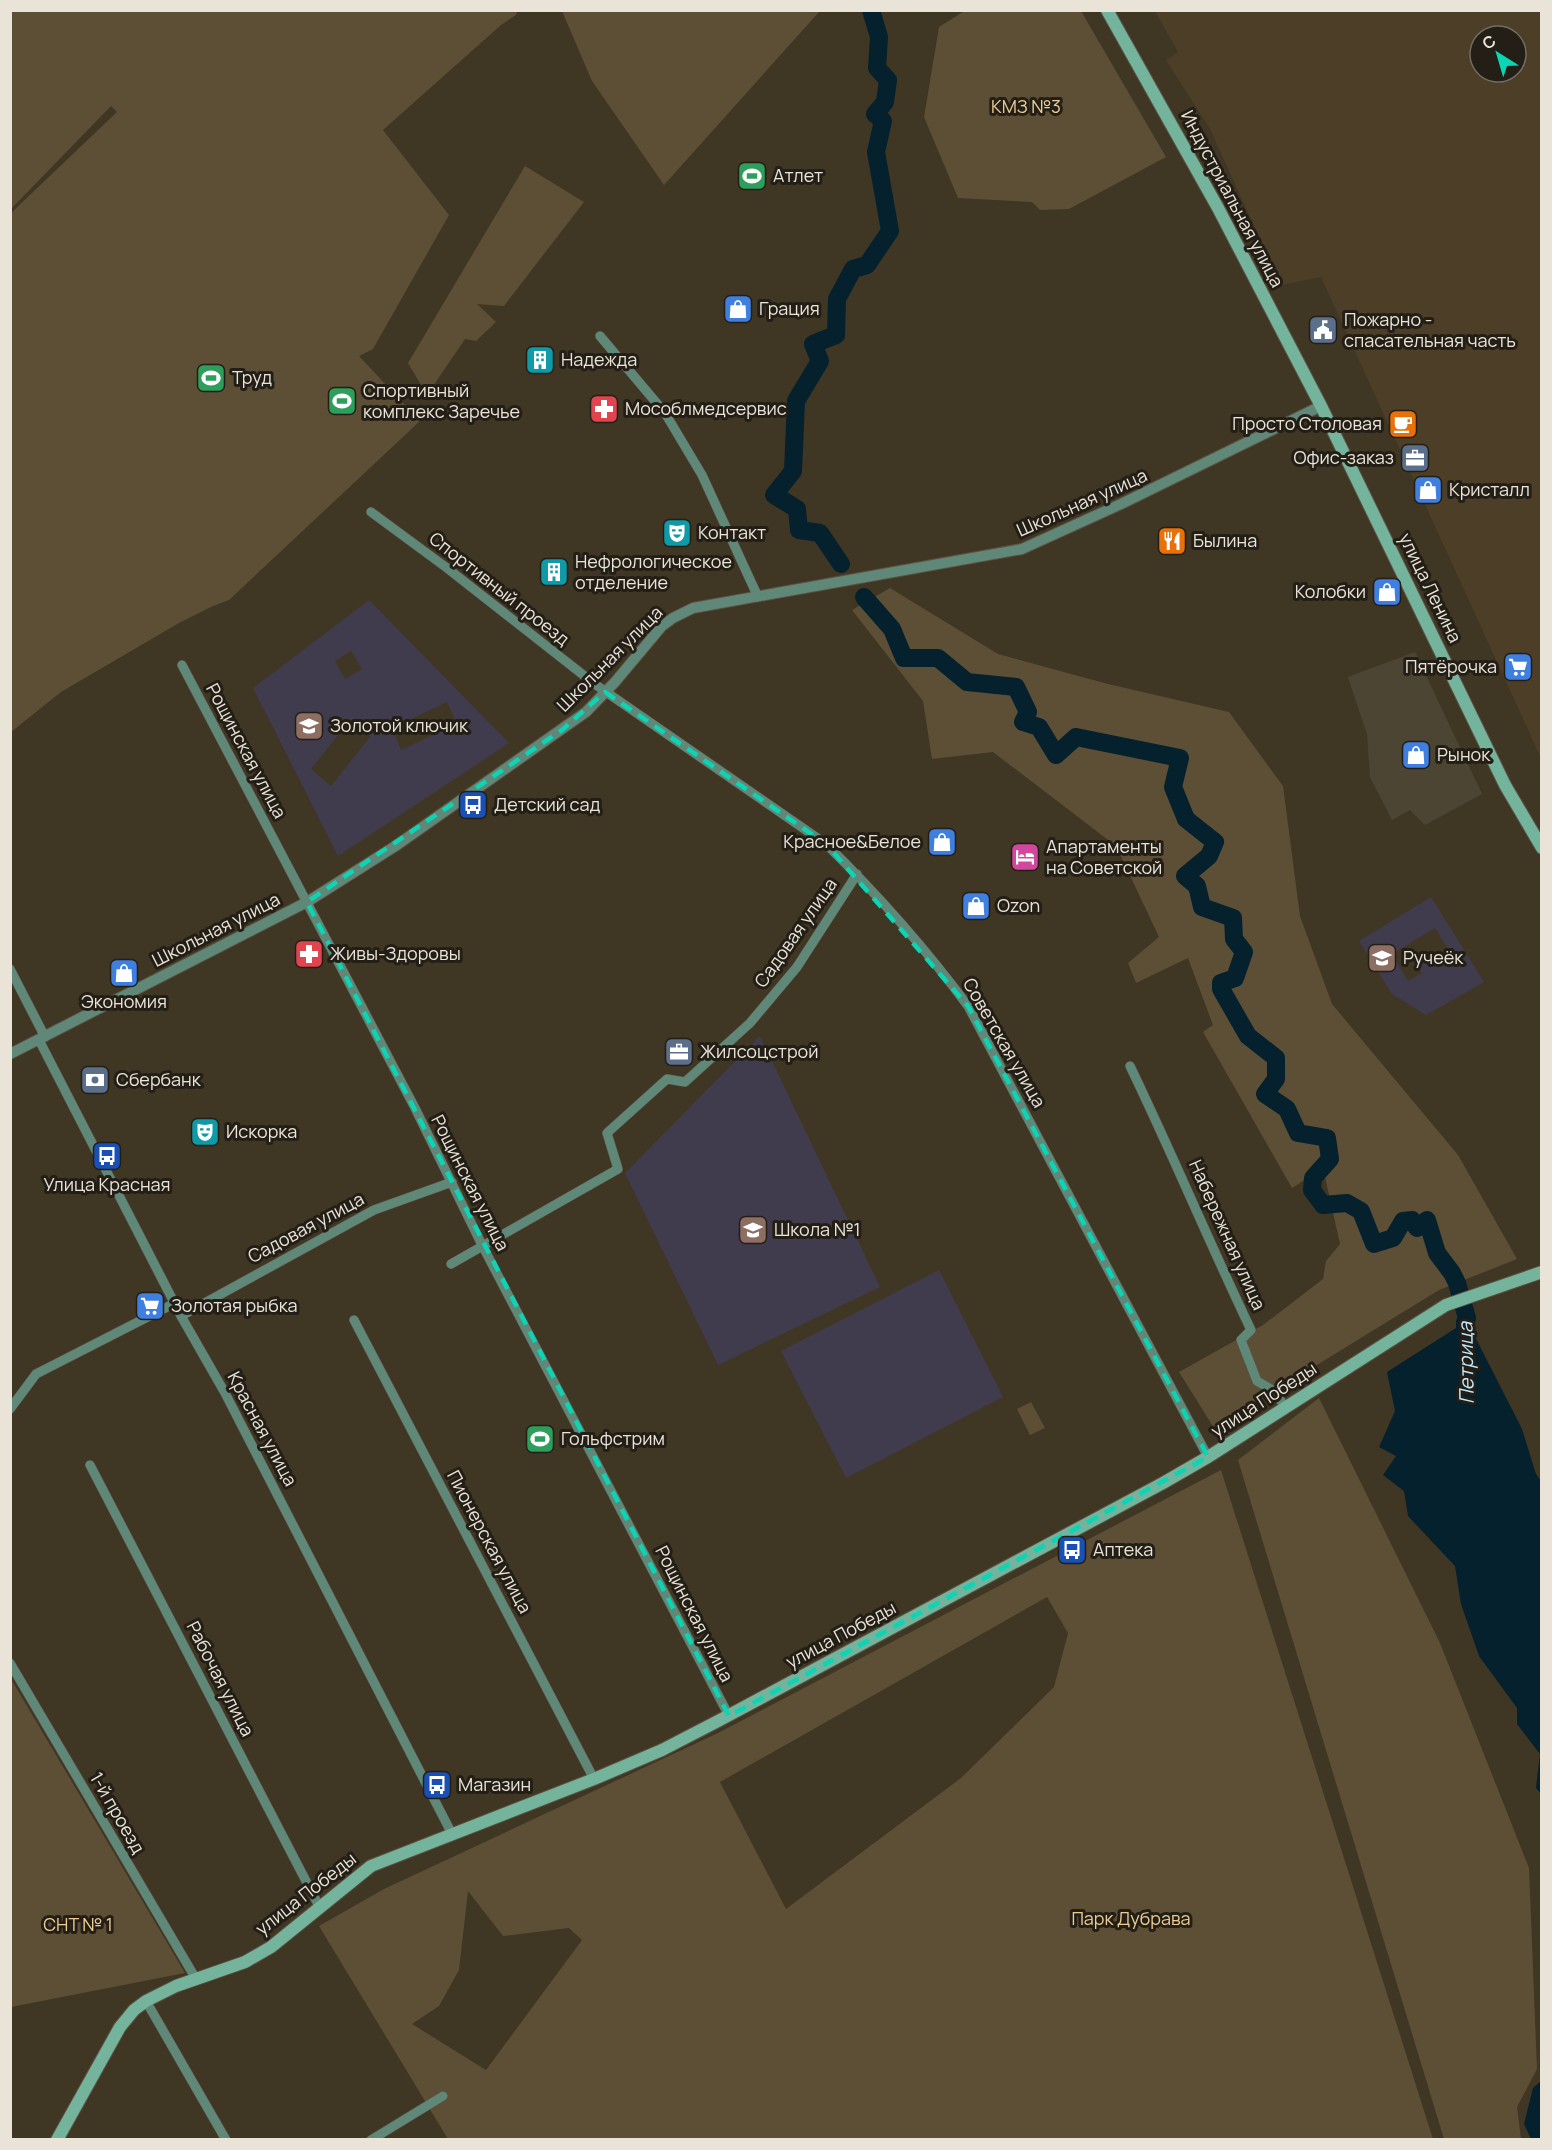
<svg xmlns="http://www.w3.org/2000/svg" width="1552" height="2150" viewBox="0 0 1552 2150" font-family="Manrope,sans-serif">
<rect width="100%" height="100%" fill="#403624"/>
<path fill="#4d4534" d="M 1415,652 L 1482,794 L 1425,825 L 1410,810 L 1392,820 L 1370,777 L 1367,734 L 1348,677 Z"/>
<path fill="#4d3f27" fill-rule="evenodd" d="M 1155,11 L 1541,11 L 1541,758 L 1321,277 L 1281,285 L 1210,129 L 1166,60 L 1178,52 ZM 1480,36 L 1516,36 L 1516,72 L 1480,72 Z"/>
<path fill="#403c4e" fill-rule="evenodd" d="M 369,600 L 509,743 L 338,856 L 253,688 ZM 351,651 L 362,669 L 345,679 L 335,661 ZM 447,702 L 457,724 L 401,750 L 392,728 ZM 350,720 L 370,737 L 331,786 L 311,769 Z
M 1431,897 L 1484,982 L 1426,1015 L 1392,994 L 1359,941 ZM 1435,928 L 1451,954 L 1438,962 L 1432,952 L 1415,963 L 1422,973 L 1408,981 L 1392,954 Z
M 760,1036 L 880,1287 L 718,1365 L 625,1173 Z
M 939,1270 L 1003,1397 L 846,1478 L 781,1351 Z"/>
<path fill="#5d4f36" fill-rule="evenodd" d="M 11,10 L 517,11 L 516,15 L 501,25 L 383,130 L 449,215 L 373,349 L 359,356 L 420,421 L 229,600 L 211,607 L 179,623 L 61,692 L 11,732 L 11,213 L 117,112 L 111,106 L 11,209 Z
M 966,10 L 1081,11 L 1166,157 L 1069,209 L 1040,210 L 1032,202 L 958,198 L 924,117 L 939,27 Z
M 817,11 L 819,12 L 664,185 L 592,81 L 562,11 Z
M 525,166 L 584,202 L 504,306 L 477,304 L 496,322 L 476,341 L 465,339 L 427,395 L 408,363 Z
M 890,588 L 998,654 L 1108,684 L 1229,712 L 1283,786 L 1300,916 L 1332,1004 L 1458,1155 L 1517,1259 L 1439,1290 L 1214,1428 L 1179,1372 L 1263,1325 L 1323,1279 L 1326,1261 L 1340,1244 L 1323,1168 L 1292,1188 L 1203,1032 L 1213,1025 L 1188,958 L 1136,983 L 1128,963 L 1159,937 L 1116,846 L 993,752 L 932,759 L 923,701 L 852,610 Z
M 1319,1398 L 1440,1643 L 1529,1868 L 1537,2069 L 1517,2107 L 1521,2139 L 1444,2139 L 1238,1460 Z
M 1031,1402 L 1045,1428 L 1030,1435 L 1017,1409 Z
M 1221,1470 L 1433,2139 L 448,2139 L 319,1926 L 384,1889 L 716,1734 ZM 1047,1597 L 1068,1633 L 1054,1687 L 961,1778 L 786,1909 L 720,1782 ZM 468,1891 L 503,1936 L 569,1928 L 582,1940 L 486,2070 L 412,2024 L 439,2006 L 459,1970 Z
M 11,1679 L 185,1973 L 11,2007 Z"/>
<path fill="#04212d" d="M 1467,1321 L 1522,1429 L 1536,1474 L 1541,1481 L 1541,1794 L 1536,1788 L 1540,1754 L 1517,1724 L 1517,1708 L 1479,1656 L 1461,1604 L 1455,1566 L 1408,1516 L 1404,1491 L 1383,1475 L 1396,1456 L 1379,1447 L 1395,1411 L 1387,1372 Z
M 1541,2081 L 1541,2139 L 1531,2139 L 1524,2124 L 1533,2088 Z"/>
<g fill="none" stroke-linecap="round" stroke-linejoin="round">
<path stroke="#04212d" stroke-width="18" d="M 841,564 L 820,533 L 799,530 L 797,509 L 774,495 L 793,471 L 796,401 L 820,361 L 813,344 L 836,335 L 837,299 L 853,269 L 867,265 L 890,231 L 876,152 L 883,121 L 875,114 L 885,102 L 888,80 L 877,68 L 879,37 L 871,10
M 864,597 L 892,629 L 904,658 L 938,658 L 967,682 L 1016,687 L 1028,712 L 1023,722 L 1039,727 L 1056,755 L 1076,737 L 1180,758 L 1173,787 L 1186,819 L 1215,842 L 1209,856 L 1185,876 L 1197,886 L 1202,907 L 1233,918 L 1234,939 L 1244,952 L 1235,978 L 1221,983 L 1221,989 L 1248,1036 L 1276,1058 L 1276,1079 L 1265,1094 L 1287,1109 L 1298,1133 L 1327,1138 L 1330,1159 L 1313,1178 L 1312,1190 L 1323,1205 L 1347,1203 L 1361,1211 L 1374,1244 L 1393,1238 L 1403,1221 L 1412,1220 L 1417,1228 L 1427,1220 L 1437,1253 L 1452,1273 L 1457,1283 L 1467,1318 L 1465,1322 L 1465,1345"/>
<g stroke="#5b5241" stroke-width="10">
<path id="minor" d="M 600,336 L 665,413 L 702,475 L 758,597
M 371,512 L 447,568 L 596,685 L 826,844 C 877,894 925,948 968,1006 L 1208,1457
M 182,665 L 415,1108 L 482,1245 L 729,1716
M 10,969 L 45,1037
M 39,1040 L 181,1316 L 225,1393 L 452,1834
M 1130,1066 C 1172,1153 1209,1242 1251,1330 L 1241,1340 L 1257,1381 L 1274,1391 L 1285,1407
M 451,1264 L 618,1169 L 607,1133 L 667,1079 L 685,1082 L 750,1023 L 797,967 L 857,874
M 181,1316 L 374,1210 L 452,1182
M 354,1320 L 594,1779
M 10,1409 L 36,1374 L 175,1303
M 90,1465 L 320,1908
M 10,1663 L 196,1979
M 146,2001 L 226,2140
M 371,2140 L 443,2096"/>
</g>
<g stroke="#5b5241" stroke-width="12">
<path id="tertiary" d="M 10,1054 L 307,902 L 397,845 L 586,712 L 615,682 L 662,626 L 673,618 L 693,608 L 1022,549 L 1121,504 L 1321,406"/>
</g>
<g stroke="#5b5241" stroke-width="14">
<path id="secondary" d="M 1107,10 L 1218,208 L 1321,406 L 1505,785 L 1542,848
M 57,2140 L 120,2027 L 134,2010 L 146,2001 L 176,1986 L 245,1962 L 271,1947 L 371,1866 L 594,1779 L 662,1750 L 718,1721 L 1163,1483 L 1208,1457 L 1446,1305 L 1542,1272"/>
</g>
<use href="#minor" stroke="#608878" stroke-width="9"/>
<use href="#tertiary" stroke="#608878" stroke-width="10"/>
<use href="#secondary" stroke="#74b49c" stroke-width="12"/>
</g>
<path fill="none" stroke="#0bd5b5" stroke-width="4.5" stroke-dasharray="12 8" stroke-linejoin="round" d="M 605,692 L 826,844 L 968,1006 L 1208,1457 L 729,1716 L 307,902 L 562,730 Z"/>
<defs>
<g id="stadium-square" transform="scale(1.5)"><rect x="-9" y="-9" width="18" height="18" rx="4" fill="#2e9e5b" stroke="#231e16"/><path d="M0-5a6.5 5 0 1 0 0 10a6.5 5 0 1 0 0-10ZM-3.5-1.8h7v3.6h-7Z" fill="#fff"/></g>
<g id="shop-square" transform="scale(1.5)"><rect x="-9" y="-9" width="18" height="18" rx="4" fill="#3f7fe0" stroke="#231e16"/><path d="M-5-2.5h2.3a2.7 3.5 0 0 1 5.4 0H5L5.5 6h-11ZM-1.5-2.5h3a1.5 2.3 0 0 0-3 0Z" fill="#fff"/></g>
<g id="civic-square" transform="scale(1.5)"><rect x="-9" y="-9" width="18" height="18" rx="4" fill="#5c6f8a" stroke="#231e16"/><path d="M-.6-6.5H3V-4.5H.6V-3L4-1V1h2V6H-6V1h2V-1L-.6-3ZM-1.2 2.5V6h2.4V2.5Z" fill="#fff"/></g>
<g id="building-square" transform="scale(1.5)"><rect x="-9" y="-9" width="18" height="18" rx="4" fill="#0f9aa8" stroke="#231e16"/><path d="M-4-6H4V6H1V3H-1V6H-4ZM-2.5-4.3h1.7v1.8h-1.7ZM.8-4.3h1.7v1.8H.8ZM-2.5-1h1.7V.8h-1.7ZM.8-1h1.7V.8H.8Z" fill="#fff"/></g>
<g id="pharmacy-square" transform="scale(1.5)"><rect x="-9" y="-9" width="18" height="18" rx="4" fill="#e0444e" stroke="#231e16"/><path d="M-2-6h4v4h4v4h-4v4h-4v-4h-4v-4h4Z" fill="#fff"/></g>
<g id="cafe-square" transform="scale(1.5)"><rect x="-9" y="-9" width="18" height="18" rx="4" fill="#e8710a" stroke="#231e16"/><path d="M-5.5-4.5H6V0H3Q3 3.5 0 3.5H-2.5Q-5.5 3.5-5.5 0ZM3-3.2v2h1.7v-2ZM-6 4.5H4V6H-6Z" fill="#fff"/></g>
<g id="office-square" transform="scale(1.5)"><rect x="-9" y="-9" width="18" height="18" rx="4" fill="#5c6f8a" stroke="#231e16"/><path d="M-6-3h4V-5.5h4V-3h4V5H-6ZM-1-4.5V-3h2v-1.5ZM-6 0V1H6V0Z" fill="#fff"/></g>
<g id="theatre-square" transform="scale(1.5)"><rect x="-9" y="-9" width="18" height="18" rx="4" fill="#0f9aa8" stroke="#231e16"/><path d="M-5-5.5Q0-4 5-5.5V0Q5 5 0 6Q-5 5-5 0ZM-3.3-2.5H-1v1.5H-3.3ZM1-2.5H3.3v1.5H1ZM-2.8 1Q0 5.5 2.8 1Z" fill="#fff"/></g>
<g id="restaurant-square" transform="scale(1.5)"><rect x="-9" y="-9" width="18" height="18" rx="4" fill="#e8710a" stroke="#231e16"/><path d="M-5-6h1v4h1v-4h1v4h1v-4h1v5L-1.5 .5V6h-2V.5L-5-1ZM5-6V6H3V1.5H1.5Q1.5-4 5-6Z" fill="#fff"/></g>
<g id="supermarket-square" transform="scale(1.5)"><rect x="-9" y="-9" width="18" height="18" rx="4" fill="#3f7fe0" stroke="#231e16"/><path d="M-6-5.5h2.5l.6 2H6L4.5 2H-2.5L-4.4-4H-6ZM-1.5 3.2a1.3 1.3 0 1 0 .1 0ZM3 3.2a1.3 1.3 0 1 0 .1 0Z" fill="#fff"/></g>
<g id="school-square" transform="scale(1.5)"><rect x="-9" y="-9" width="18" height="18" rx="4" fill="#8d6e63" stroke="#231e16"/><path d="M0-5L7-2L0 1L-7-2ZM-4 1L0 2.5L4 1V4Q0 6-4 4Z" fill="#fff"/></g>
<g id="bus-square" transform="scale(1.5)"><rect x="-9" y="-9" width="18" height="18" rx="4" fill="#1a4fb4" stroke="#231e16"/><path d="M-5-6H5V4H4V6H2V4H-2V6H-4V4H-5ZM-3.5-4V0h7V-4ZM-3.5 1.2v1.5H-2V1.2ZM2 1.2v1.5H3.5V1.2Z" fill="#fff"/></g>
<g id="hotel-square" transform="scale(1.5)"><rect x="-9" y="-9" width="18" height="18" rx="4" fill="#d1479c" stroke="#231e16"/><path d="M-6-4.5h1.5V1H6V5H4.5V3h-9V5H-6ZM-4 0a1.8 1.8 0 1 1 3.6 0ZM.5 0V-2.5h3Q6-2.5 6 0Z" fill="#fff"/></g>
<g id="bank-square" transform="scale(1.5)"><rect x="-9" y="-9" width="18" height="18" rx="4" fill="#5c6f8a" stroke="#231e16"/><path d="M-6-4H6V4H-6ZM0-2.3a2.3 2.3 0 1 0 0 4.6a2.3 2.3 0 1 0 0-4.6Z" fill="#fff"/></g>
</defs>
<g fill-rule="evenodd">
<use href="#stadium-square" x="752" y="176"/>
<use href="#shop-square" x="738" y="309"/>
<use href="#civic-square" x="1323" y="330"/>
<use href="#building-square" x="540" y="360"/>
<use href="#stadium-square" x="211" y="378"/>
<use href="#stadium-square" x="342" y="401"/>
<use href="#pharmacy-square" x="604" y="409"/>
<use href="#cafe-square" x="1403" y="424"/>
<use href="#office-square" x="1415" y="458"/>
<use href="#shop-square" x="1428" y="490"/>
<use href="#theatre-square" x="677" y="533"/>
<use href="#restaurant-square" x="1172" y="541"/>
<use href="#building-square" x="554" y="572"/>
<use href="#shop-square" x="1387" y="592"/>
<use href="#supermarket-square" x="1518" y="667"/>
<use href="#school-square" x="309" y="726"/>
<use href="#shop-square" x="1416" y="755"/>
<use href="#bus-square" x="473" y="805"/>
<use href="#shop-square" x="942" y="842"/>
<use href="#hotel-square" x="1025" y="857"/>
<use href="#shop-square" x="976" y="906"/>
<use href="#pharmacy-square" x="309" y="954"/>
<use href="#school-square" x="1382" y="958"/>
<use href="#shop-square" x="124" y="973"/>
<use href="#office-square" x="679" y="1052"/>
<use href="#bank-square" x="95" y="1080"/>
<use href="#theatre-square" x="205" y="1132"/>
<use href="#bus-square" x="107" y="1156"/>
<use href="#school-square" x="753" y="1230"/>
<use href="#supermarket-square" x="150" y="1306"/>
<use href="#stadium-square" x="540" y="1439"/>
<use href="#bus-square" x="1072" y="1550"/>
<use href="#bus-square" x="437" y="1785"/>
</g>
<g text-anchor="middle" stroke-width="6" stroke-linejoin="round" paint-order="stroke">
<g font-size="18" fill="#eccc94" stroke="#231e16">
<text x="1026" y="113">КМЗ №3</text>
<text x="1131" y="1925">Парк Дубрава</text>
<text x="78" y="1931">СНТ № 1</text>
</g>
<g font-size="18" fill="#e9e3d8" stroke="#231e16" text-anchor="start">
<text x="773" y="182">Атлет</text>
<text x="759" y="315">Грация</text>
<text x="1344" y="326">Пожарно -<tspan x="1344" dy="21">спасательная часть</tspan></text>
<text x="561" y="366">Надежда</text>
<text x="232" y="384">Труд</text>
<text x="363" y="397">Спортивный<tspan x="363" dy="21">комплекс Заречье</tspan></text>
<text x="625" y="415">Мособлмедсервис</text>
<text x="1382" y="430" text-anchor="end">Просто Столовая</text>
<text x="1394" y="464" text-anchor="end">Офис-заказ</text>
<text x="1449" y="496">Кристалл</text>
<text x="698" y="539">Контакт</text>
<text x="1193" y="547">Былина</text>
<text x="575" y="568">Нефрологическое<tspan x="575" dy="21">отделение</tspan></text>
<text x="1366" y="598" text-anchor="end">Колобки</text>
<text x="1497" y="673" text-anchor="end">Пятёрочка</text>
<text x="330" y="732">Золотой ключик</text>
<text x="1437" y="761">Рынок</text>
<text x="494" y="811">Детский сад</text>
<text x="921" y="848" text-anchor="end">Красное&amp;Белое</text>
<text x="1046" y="853">Апартаменты<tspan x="1046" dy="21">на Советской</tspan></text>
<text x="997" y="912">Ozon</text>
<text x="330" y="960">Живы-Здоровы</text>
<text x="1403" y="964">Ручеёк</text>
<text x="124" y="1008" text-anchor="middle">Экономия</text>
<text x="700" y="1058">Жилсоцстрой</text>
<text x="116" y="1086">Сбербанк</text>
<text x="226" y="1138">Искорка</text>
<text x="107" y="1191" text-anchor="middle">Улица Красная</text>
<text x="774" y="1236">Школа №1</text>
<text x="171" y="1312">Золотая рыбка</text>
<text x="561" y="1445">Гольфстрим</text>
<text x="1093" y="1556">Аптека</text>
<text x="458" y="1791">Магазин</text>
</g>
<g font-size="18" fill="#e9e3d8" stroke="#231e16">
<text transform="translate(1232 199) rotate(62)" y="6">Индустриальная улица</text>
<text transform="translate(1082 503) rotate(-24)" y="6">Школьная улица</text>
<text transform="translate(1430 588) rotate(64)" y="6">улица Ленина</text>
<text transform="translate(499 589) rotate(38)" y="6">Спортивный проезд</text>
<text transform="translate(610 659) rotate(-45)" y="6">Школьная улица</text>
<text transform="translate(246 751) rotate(62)" y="6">Рощинская улица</text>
<text transform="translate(216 930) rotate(-27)" y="6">Школьная улица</text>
<text transform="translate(796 933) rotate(-55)" y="6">Садовая улица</text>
<text transform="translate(1004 1043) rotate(60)" y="6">Советская улица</text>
<text transform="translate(470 1183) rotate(63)" y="6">Рощинская улица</text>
<text transform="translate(306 1228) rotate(-28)" y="6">Садовая улица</text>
<text transform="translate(1227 1235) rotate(66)" y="6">Набережная улица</text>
<text transform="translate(1264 1400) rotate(-33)" y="6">улица Победы</text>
<text transform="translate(262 1429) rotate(62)" y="6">Красная улица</text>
<text transform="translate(489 1542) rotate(62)" y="6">Пионерская улица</text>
<text transform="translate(694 1614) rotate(63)" y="6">Рощинская улица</text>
<text transform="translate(841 1635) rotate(-28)" y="6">улица Победы</text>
<text transform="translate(220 1679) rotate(63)" y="6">Рабочая улица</text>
<text transform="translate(117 1813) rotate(60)" y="6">1-й проезд</text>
<text transform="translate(306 1894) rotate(-38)" y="6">улица Победы</text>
</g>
<g font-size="20" font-style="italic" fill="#c2e9fc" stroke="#231e16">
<text transform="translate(1466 1363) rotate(-91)" y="7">Петрица</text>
</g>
</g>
<rect width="1552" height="2150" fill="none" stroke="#e9e3d8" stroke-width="24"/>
<g transform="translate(1498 54) rotate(323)"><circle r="28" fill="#231e16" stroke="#726d64" stroke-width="1.5"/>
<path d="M0-4.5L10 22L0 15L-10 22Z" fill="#0bd5b5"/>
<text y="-9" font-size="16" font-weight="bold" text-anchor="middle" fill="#e9e3d8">С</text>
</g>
</svg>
